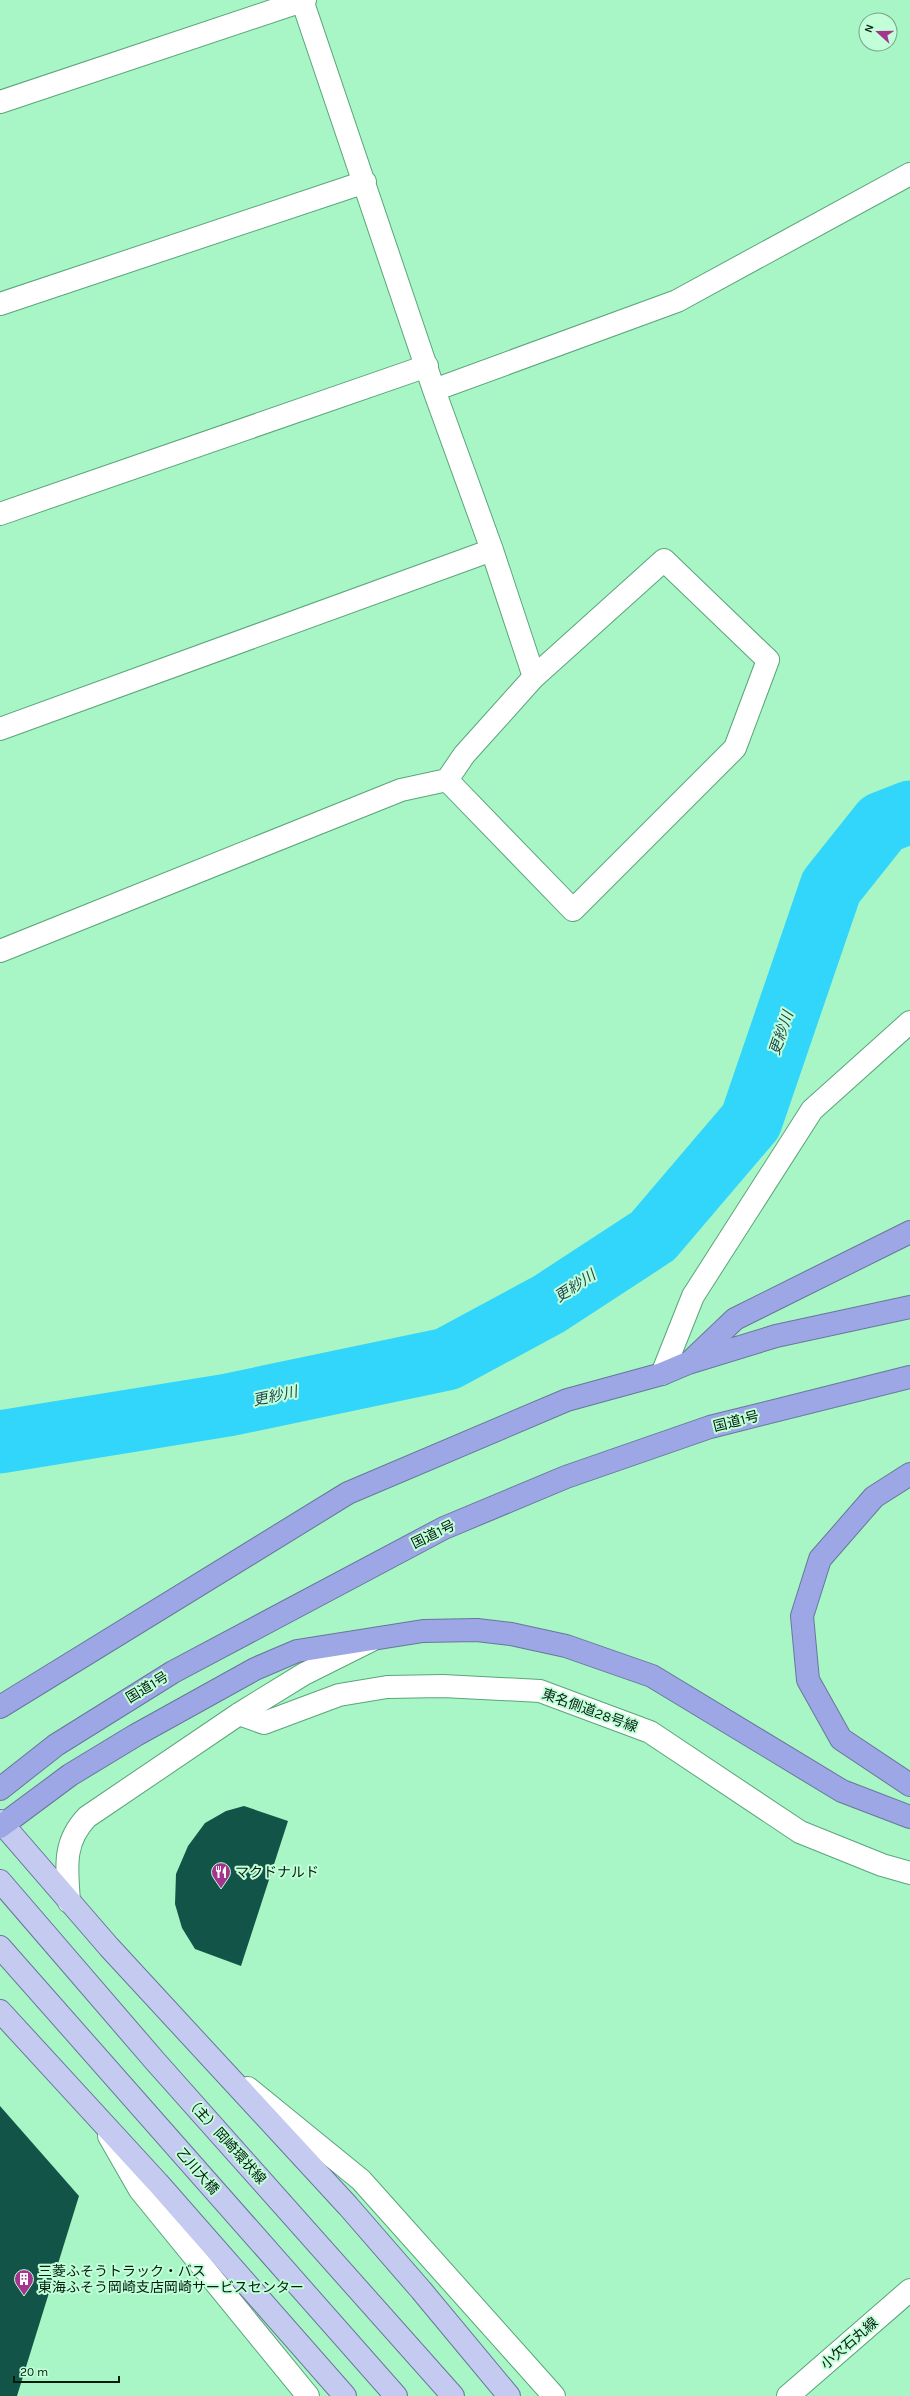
<svg xmlns="http://www.w3.org/2000/svg" width="910" height="2396" viewBox="0 0 910 2396" font-family="Karla,'Noto Sans JP',sans-serif">
<rect width="100%" height="100%" fill="#a8f5c6"/>
<g fill="none" stroke-linecap="round" stroke-linejoin="round">
<path stroke="#32d6fa" stroke-width="63" d="M 0,1442 L 228,1405 L 447,1359 L 549,1304 L 653,1236 L 751,1121 L 831,887 L 882,823 L 910,812"/>
</g>
<path fill="#125548" d="M 244,1806 L 288,1821 L 241,1966 L 195,1949 L 182,1928 L 175,1904 L 176,1874 L 188,1846 L 205,1823 L 226,1811 Z
M 0,2106 L 79,2196 L 17,2396 L 0,2396 Z"/>
<g fill="none" stroke-linecap="round" stroke-linejoin="round">
<g stroke="#5aa57a" stroke-width="24">
<path id="minor" d="M 0,102 L 305,0
M 0,304 L 365,182
M 434,390 L 677,301 L 910,174
M 0,514 L 427,366
M 0,729 L 492,550
M 447,780 L 573,910 L 735,748 L 768,660 L 664,560 L 534,677
M 0,951 L 401,790 L 447,780 L 464,755 L 534,677 L 492,550 L 434,390 L 302,0
M 662,1374 L 693,1296 L 812,1110 L 910,1022
M 239,1714 L 264,1723 L 339,1695 L 387,1687 L 443,1686 L 540,1691 L 650,1732 L 800,1832 L 882,1865 L 910,1873
M 69,1902 C 67,1869 62,1843 87,1817 L 239,1714 L 304,1674 L 370,1641
M 248,2088 L 361,2180 L 554,2396
M 109,2136 L 140,2190 L 308,2396
M 788,2396 L 910,2290"/>
</g>
<g stroke="#67779a" stroke-width="24">
<path id="major" d="M 0,1821 L 109,1947 L 348,2206 L 421,2290 L 509,2396
M 0,1881 L 155,2061 L 453,2396
M 0,1947 L 396,2396
M 0,2011 L 158,2183 L 345,2396"/>
</g>
<g stroke="#67779a" stroke-width="24">
<path id="highway" d="M 692,1360 L 735,1319 L 910,1232
M 910,1474 L 874,1497 L 820,1559 L 802,1616 L 808,1680 L 841,1739 L 910,1785
M 0,1707 L 348,1493 L 567,1400 L 662,1374 L 688,1363 L 776,1336 L 910,1307
M 0,1789 L 56,1745 L 173,1672 L 444,1528 L 566,1477 L 710,1427 L 910,1377
M 0,1827 L 70,1775 L 136,1735 L 255,1669 L 297,1651 L 423,1631 L 477,1630 L 511,1634 L 566,1646 L 652,1676 L 842,1791 L 910,1817"/>
</g>
<use href="#minor" stroke="#fff" stroke-width="22"/>
<use href="#major" stroke="#c5caf0" stroke-width="22"/>
<use href="#highway" stroke="#9ea7e6" stroke-width="22"/>
</g>
<defs>
<g id="restaurant-pin" transform="scale(1)"><path d="M0 17L-7.5 6A9.5 9.5 0 1 1 7.5 6Z" fill="#a6348f" stroke="#c2ffd9"/><path d="M-5-6h1v4h1v-4h1v4h1v-4h1v5L-1.5 .5V6h-2V.5L-5-1ZM5-6V6H3V1.5H1.5Q1.5-4 5-6Z" fill="#fff"/></g>
<g id="building-pin" transform="scale(1)"><path d="M0 17L-7.5 6A9.5 9.5 0 1 1 7.5 6Z" fill="#a6348f" stroke="#c2ffd9"/><path d="M-4-6H4V6H1V3H-1V6H-4ZM-2.5-4.3h1.7v1.8h-1.7ZM.8-4.3h1.7v1.8H.8ZM-2.5-1h1.7V.8h-1.7ZM.8-1h1.7V.8H.8Z" fill="#fff"/></g>
</defs>
<g fill-rule="evenodd">
<use href="#restaurant-pin" x="221" y="1872"/>
<use href="#building-pin" x="24" y="2279"/>
</g>
<g text-anchor="middle" stroke-width="4" stroke-linejoin="round" paint-order="stroke">
<g font-size="14" fill="#001e0e" stroke="#c2ffd9">
<text transform="translate(736 1421) rotate(-14)" y="5">国道1号</text>
<text transform="translate(433 1534) rotate(-26)" y="5">国道1号</text>
<text transform="translate(147 1687) rotate(-31)" y="5">国道1号</text>
<text transform="translate(590 1710) rotate(20)" y="5">東名側道28号線</text>
<text transform="translate(226 2140) rotate(48)" y="5">（主）岡崎環状線</text>
<text transform="translate(198 2171) rotate(49)" y="5">乙川大橋</text>
<text transform="translate(849 2343) rotate(-41)" y="5">小欠石丸線</text>
</g>
<g font-size="14" fill="#001e0e" stroke="#c2ffd9" text-anchor="start">
<text x="235" y="1877">マクドナルド</text>
<text x="38" y="2276">三菱ふそうトラック・バス<tspan x="38" dy="16">東海ふそう岡崎支店岡崎サービスセンター</tspan></text>
</g>
<g font-size="15" font-style="italic" fill="#284850" stroke="#c2ffd9">
<text transform="translate(781 1033) rotate(-71)" y="5">更紗川</text>
<text transform="translate(575 1286) rotate(-33)" y="5">更紗川</text>
<text transform="translate(275 1396) rotate(-12)" y="5">更紗川</text>
</g>
</g>
<g transform="translate(878 32) rotate(291)"><circle r="19" fill="#c2ffd9" stroke="#74a588"/>
<path d="M0-3L7 15L0 10L-7 15Z" fill="#a6348f"/>
<text y="-6" font-size="11" font-weight="bold" text-anchor="middle" fill="#001e0e">N</text>
</g>
<path d="M14 2376v6h105v-6" fill="none" stroke="#001e0e" stroke-width="2"/>
<text x="20" y="2376" font-size="12" fill="#001e0e" stroke="#c2ffd9" stroke-width="3" paint-order="stroke">20 m</text>
</svg>
